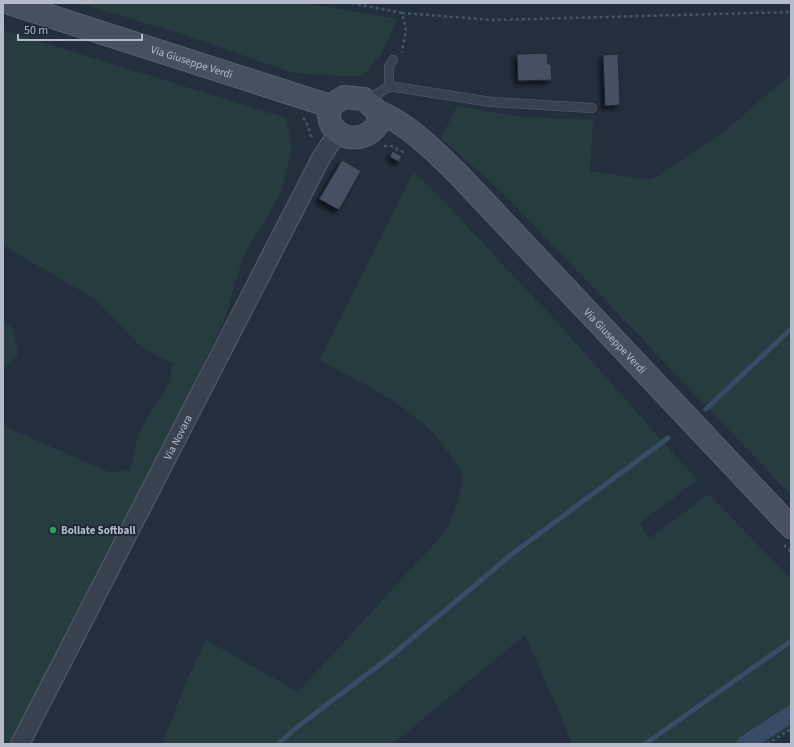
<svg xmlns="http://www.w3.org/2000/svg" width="794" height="747" viewBox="0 0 794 747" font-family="'Source Sans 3',sans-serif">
<defs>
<filter id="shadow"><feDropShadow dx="-3.5" dy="3.5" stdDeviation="2" flood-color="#0009"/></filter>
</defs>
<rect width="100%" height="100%" fill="#242f3e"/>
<path fill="#263c3f" d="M 78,3 L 306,3 L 397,19 L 381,54 L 362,77 L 294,73 L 179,33 Z
M 3,30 L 286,118 L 292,146 L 281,193 L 243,257 L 224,321 L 140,496 L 13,744 L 3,744 L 3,426 L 109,472 L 130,471 L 139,432 L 169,383 L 173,364 L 141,347 L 95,299 L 11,250 L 3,243 Z
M 791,74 L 791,495 L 504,194 L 441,138 L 457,106 L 520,117 L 593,120 L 590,171 L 651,180 L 725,131 Z
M 413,172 L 437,194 L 565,331 L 697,480 L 639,524 L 650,538 L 709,494 L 791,579 L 791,727 L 764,744 L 573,744 L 525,635 L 392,744 L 162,744 L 189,675 L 206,640 L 298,692 L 446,531 C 453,513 464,494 461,473 C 461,468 455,462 452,458 C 424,411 366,385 319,360 Z
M 3,323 L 13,328 L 18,355 L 3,370 Z"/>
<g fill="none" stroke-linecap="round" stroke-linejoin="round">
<path stroke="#394c67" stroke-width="5" d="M 706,409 L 791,329
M 278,744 L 296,728 L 391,656 L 512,554 L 668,438
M 645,744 L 791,641"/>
<path stroke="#394c67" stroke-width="17" d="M 745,744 L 791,714"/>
</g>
<path fill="#455162" stroke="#1f2835" filter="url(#shadow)" d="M 547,53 L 548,64 L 551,64 L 552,80 L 518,81 L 517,54 Z
M 618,54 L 620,105 L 605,106 L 603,55 Z
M 392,151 L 402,156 L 399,162 L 390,157 Z
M 342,160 L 361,171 L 339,210 L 319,199 Z"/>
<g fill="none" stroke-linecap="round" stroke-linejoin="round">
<g stroke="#565f6c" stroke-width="10">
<path id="lane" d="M 389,86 L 491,102 L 592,108
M 367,101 L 389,86 L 389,66 L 393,60"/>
</g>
<g stroke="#565f6c" stroke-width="20">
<g id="street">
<path id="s1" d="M 20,744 L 321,158 L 338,132"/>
</g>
</g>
<g stroke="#565f6c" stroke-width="24">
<g id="secondary">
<path id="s2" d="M 9,3 L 330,106"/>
<path d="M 344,97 L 364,99 L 378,112 L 378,124 C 362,149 322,137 330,106 Z"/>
<path id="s3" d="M 378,112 C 406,122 438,154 459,175 L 791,527"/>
</g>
</g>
<path stroke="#44595c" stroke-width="2.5" stroke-dasharray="3 3" stroke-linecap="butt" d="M 352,3 L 402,13 L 406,30 L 402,52
M 402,13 L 493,20 L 791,12
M 303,118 L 306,121 L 312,139
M 384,146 L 391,146 L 405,153
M 784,545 L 791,552
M 767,744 L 791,729"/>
<use href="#lane" stroke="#38414e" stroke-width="9"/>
<use href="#street" stroke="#38414e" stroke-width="18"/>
<use href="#secondary" stroke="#465061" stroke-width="22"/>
</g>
<circle fill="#2e9e5b" stroke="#1d2633" stroke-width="1.5" cx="53" cy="530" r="4"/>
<g text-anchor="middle" stroke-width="3.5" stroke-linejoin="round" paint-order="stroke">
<g font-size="11" fill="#b4bcc9" stroke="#1d2633">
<text dy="4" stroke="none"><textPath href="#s2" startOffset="192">Via Giuseppe Verdi</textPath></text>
<text dy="4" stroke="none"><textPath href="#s3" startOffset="331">Via Giuseppe Verdi</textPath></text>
<text dy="4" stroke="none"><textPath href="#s1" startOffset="345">Via Novara</textPath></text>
</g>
<g font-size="11" font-weight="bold" fill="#b4bcc9" stroke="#1d2633" text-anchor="start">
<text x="61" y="534">Bollate Softball</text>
</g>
</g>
<rect width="794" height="747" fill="none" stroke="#b4bcc9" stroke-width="8"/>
<path d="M18 34v6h124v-6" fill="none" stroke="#b4bcc9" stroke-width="2"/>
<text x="24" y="34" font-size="12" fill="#b4bcc9" stroke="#1d2633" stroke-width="3" paint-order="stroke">50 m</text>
</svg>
